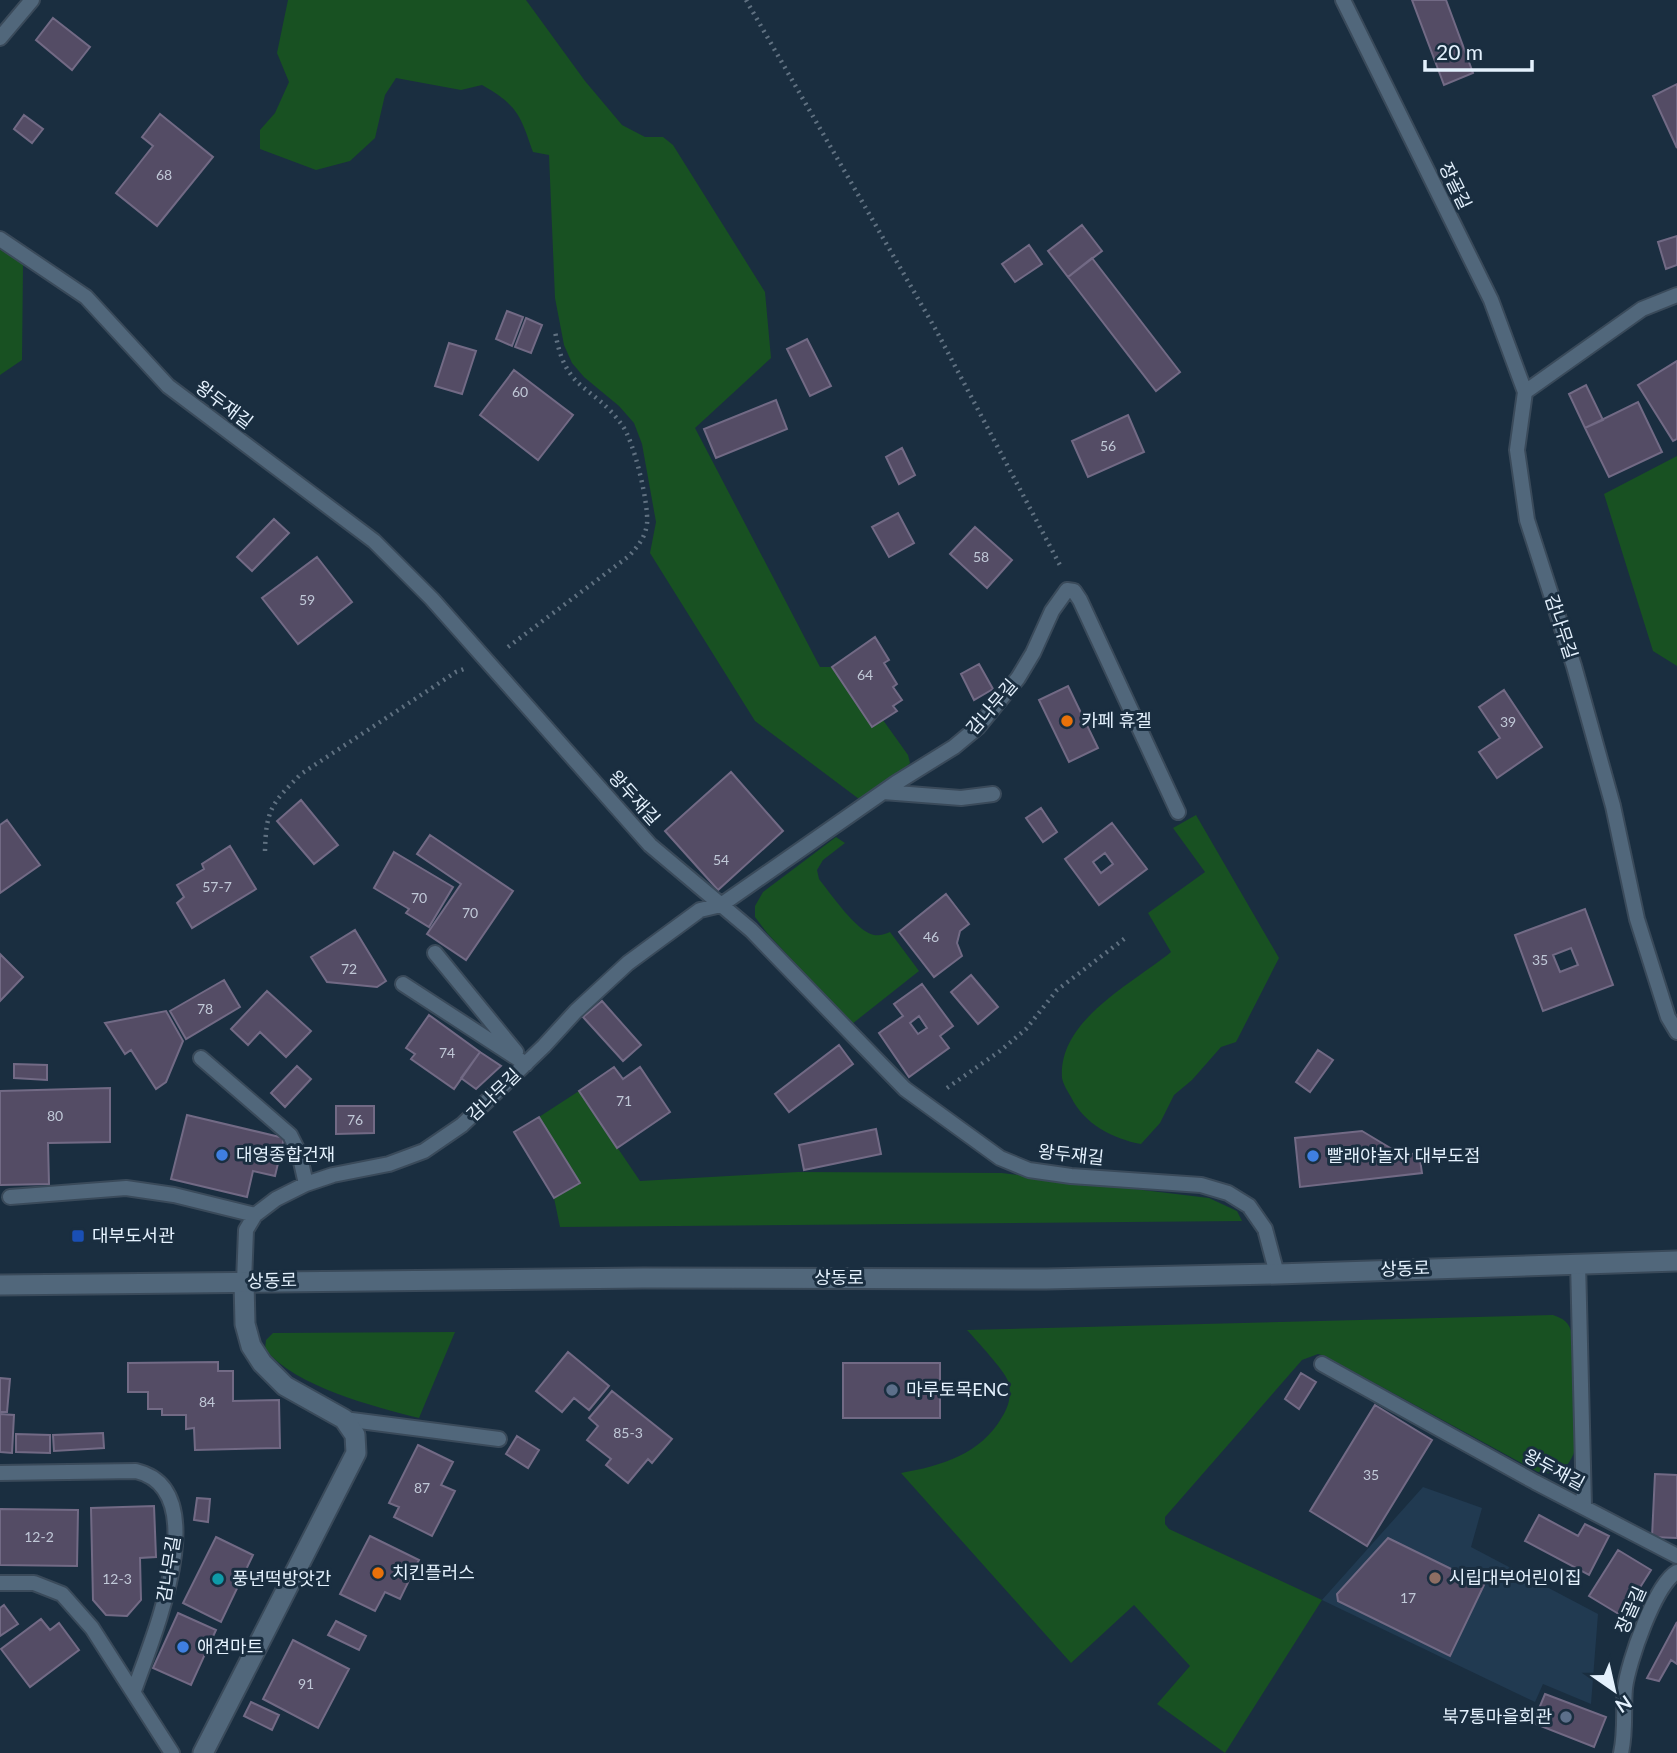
<svg xmlns="http://www.w3.org/2000/svg" width="1677" height="1753" viewBox="0 0 1677 1753" font-family="Lato,'Noto Sans KR',sans-serif">
<rect width="100%" height="100%" fill="#1a2e40"/>
<path fill="#213a51" d="M 1423,1487 L 1482,1508 L 1471,1547 L 1598,1614 L 1591,1704 L 1543,1684 L 1535,1702 L 1322,1600 Z"/>
<path fill="#185122" d="M 288,0 L 526,0 L 585,81 L 622,125 L 645,137 L 663,137 L 673,145 L 765,292 L 771,358 L 695,428 L 820,667 L 832,667 L 872,726 L 883,720 L 908,755 L 910,763 L 904,769 L 859,799 L 755,721 L 650,553 L 656,522 L 642,444 L 634,423 L 619,406 L 584,377 L 572,363 L 564,345 L 555,298 L 549,155 L 533,152 C 520,114 517,105 482,85 L 461,90 L 396,78 L 385,95 L 375,138 L 350,161 L 316,170 L 260,149 L 260,130 L 275,113 L 289,82 L 277,53 Z
M 0,248 L 23,264 L 22,360 L 0,375 Z
M 1677,456 L 1677,666 L 1653,651 L 1604,494 Z
M 1196,815 L 1279,958 L 1236,1042 L 1221,1047 L 1192,1080 L 1174,1095 L 1160,1123 L 1141,1144 C 1113,1139 1084,1124 1071,1097 C 1068,1092 1063,1084 1062,1078 C 1058,1020 1132,984 1171,952 L 1148,913 L 1205,872 L 1173,828 Z
M 836,837 L 845,843 L 823,860 L 817,870 L 819,879 C 830,893 857,932 874,935 C 880,936 885,934 890,932 L 919,971 L 852,1024 L 767,933 L 755,917 L 755,906 L 763,892 Z
M 579,1091 L 640,1181 L 798,1172 L 1002,1173 L 1209,1198 L 1237,1211 L 1242,1221 L 560,1227 L 554,1198 L 579,1182 L 539,1117 Z
M 1553,1315 C 1564,1319 1569,1322 1572,1334 L 1575,1449 C 1570,1468 1557,1477 1538,1472 L 1325,1356 L 1318,1354 L 1302,1360 L 1165,1517 L 1165,1524 L 1169,1529 L 1322,1600 L 1225,1753 L 1157,1704 L 1190,1666 L 1134,1605 L 1071,1663 L 901,1473 C 941,1466 981,1454 1002,1417 C 1009,1406 1012,1394 1008,1381 C 1004,1370 976,1340 967,1330 Z
M 455,1332 L 419,1418 C 372,1406 296,1387 265,1349 L 266,1340 L 273,1333 Z"/>
<path fill="#544c65" stroke="#726a85" stroke-width="2" fill-rule="evenodd" d="M 1412,0 L 1446,0 L 1473,73 L 1444,85 Z
M 53,18 L 90,47 L 72,70 L 36,40 Z
M 1677,84 L 1677,148 L 1653,96 Z
M 160,114 L 213,157 L 157,226 L 116,193 L 153,146 L 142,137 Z
M 24,115 L 43,129 L 32,143 L 14,129 Z
M 1082,225 L 1102,251 L 1068,277 L 1048,251 Z
M 1677,236 L 1677,265 L 1666,269 L 1658,242 Z
M 1029,245 L 1042,264 L 1015,282 L 1002,264 Z
M 1092,258 L 1180,372 L 1156,391 L 1068,277 Z
M 507,311 L 523,317 L 512,346 L 496,339 Z
M 526,318 L 542,325 L 531,353 L 515,347 Z
M 807,339 L 831,386 L 810,396 L 787,349 Z
M 449,343 L 476,351 L 462,394 L 435,386 Z
M 1677,361 L 1677,439 L 1673,441 L 1638,385 Z
M 514,370 L 573,415 L 538,460 L 480,415 Z
M 1586,385 L 1603,420 L 1585,428 L 1569,394 Z
M 776,400 L 787,429 L 716,458 L 704,429 Z
M 1638,402 L 1662,452 L 1609,477 L 1585,428 Z
M 1128,415 L 1144,452 L 1088,477 L 1072,441 Z
M 902,448 L 915,475 L 899,484 L 886,457 Z
M 898,513 L 914,543 L 889,557 L 872,527 Z
M 274,519 L 289,533 L 252,571 L 237,557 Z
M 975,527 L 1012,560 L 987,588 L 950,554 Z
M 317,557 L 352,602 L 298,644 L 262,598 Z
M 875,637 L 889,660 L 884,663 L 897,684 L 893,687 L 902,700 L 893,706 L 897,711 L 872,727 L 832,667 Z
M 979,664 L 993,689 L 974,700 L 961,674 Z
M 1068,686 L 1098,748 L 1069,762 L 1039,700 Z
M 1504,690 L 1542,747 L 1497,778 L 1479,752 L 1500,738 L 1479,707 Z
M 731,772 L 783,831 L 718,890 L 665,831 Z
M 301,800 L 338,845 L 314,864 L 277,821 Z
M 1041,808 L 1057,832 L 1043,842 L 1026,818 Z
M 7,820 L 40,865 L 0,893 L 0,825 Z
M 1112,823 L 1147,869 L 1099,905 L 1065,859 ZM 1105,853 L 1113,864 L 1101,873 L 1093,862 Z
M 430,835 L 513,891 L 466,960 L 427,934 L 461,884 L 417,854 Z
M 230,846 L 256,889 L 192,928 L 177,903 L 184,897 L 177,885 L 204,869 L 202,864 Z
M 394,852 L 453,887 L 429,927 L 406,913 L 409,909 L 374,888 Z
M 946,894 L 969,924 L 960,931 L 957,943 L 962,956 L 934,977 L 899,932 Z
M 1585,909 L 1613,985 L 1543,1011 L 1515,935 ZM 1571,948 L 1578,965 L 1560,972 L 1553,955 Z
M 355,930 L 386,981 L 377,987 L 327,982 L 311,957 Z
M 0,954 L 23,977 L 0,1001 Z
M 971,975 L 998,1007 L 978,1024 L 951,992 Z
M 224,980 L 240,1007 L 186,1039 L 170,1011 Z
M 922,984 L 953,1026 L 940,1036 L 949,1048 L 909,1077 L 879,1033 L 903,1016 L 894,1004 ZM 919,1016 L 927,1028 L 918,1034 L 910,1023 Z
M 267,991 L 311,1031 L 286,1057 L 260,1032 L 248,1045 L 231,1029 Z
M 602,1001 L 641,1045 L 623,1061 L 583,1017 Z
M 166,1011 L 183,1041 L 166,1082 L 156,1089 L 131,1050 L 125,1054 L 105,1023 Z
M 429,1015 L 480,1052 L 454,1089 L 411,1059 L 415,1054 L 406,1048 Z
M 839,1045 L 853,1064 L 789,1112 L 775,1094 Z
M 1318,1050 L 1333,1060 L 1310,1092 L 1296,1082 Z
M 480,1052 L 501,1066 L 476,1089 L 461,1078 Z
M 14,1064 L 47,1065 L 47,1080 L 14,1078 Z
M 297,1066 L 311,1079 L 285,1107 L 271,1093 Z
M 614,1067 L 623,1079 L 640,1067 L 670,1112 L 617,1148 L 579,1091 Z
M 110,1088 L 110,1142 L 48,1143 L 49,1184 L 0,1185 L 0,1091 Z
M 336,1106 L 374,1106 L 374,1133 L 336,1134 Z
M 187,1115 L 284,1138 L 275,1176 L 253,1171 L 247,1197 L 171,1179 Z
M 539,1117 L 580,1183 L 554,1198 L 514,1132 Z
M 876,1129 L 881,1154 L 804,1170 L 799,1145 Z
M 1362,1131 L 1402,1155 L 1419,1153 L 1422,1173 L 1300,1187 L 1295,1138 Z
M 568,1352 L 609,1386 L 589,1410 L 574,1398 L 562,1412 L 536,1391 Z
M 218,1362 L 218,1371 L 233,1371 L 233,1401 L 279,1400 L 280,1448 L 195,1450 L 194,1428 L 186,1429 L 186,1415 L 162,1415 L 162,1409 L 148,1409 L 148,1392 L 128,1392 L 128,1363 Z
M 843,1363 L 940,1363 L 940,1418 L 843,1418 Z
M 1301,1373 L 1316,1382 L 1299,1409 L 1285,1399 Z
M 0,1378 L 10,1379 L 7,1412 L 0,1412 Z
M 612,1391 L 672,1439 L 652,1463 L 648,1459 L 628,1483 L 606,1465 L 611,1459 L 587,1440 L 598,1426 L 589,1418 Z
M 1375,1405 L 1432,1440 L 1367,1546 L 1310,1511 Z
M 0,1414 L 14,1415 L 12,1453 L 0,1452 Z
M 103,1433 L 104,1448 L 54,1451 L 53,1435 Z
M 16,1434 L 50,1435 L 50,1453 L 16,1452 Z
M 517,1436 L 539,1450 L 528,1468 L 506,1454 Z
M 418,1445 L 453,1462 L 441,1485 L 455,1491 L 432,1536 L 394,1517 L 399,1507 L 389,1503 Z
M 1655,1474 L 1677,1475 L 1677,1538 L 1652,1537 Z
M 197,1498 L 210,1499 L 208,1522 L 194,1520 Z
M 154,1506 L 156,1557 L 140,1558 L 141,1600 L 127,1616 L 106,1615 L 93,1600 L 91,1508 Z
M 0,1509 L 78,1510 L 77,1566 L 0,1565 Z
M 1539,1515 L 1578,1536 L 1585,1524 L 1609,1536 L 1589,1575 L 1525,1541 Z
M 370,1536 L 419,1560 L 400,1599 L 385,1592 L 375,1611 L 340,1594 Z
M 216,1537 L 253,1555 L 221,1622 L 183,1603 Z
M 1388,1538 L 1484,1585 L 1450,1656 L 1338,1601 L 1337,1594 Z
M 1618,1550 L 1651,1570 L 1622,1616 L 1589,1596 Z
M 4,1605 L 18,1624 L 0,1636 L 0,1608 Z
M 178,1613 L 216,1630 L 191,1685 L 153,1668 Z
M 41,1619 L 50,1630 L 59,1623 L 79,1650 L 30,1687 L 1,1649 Z
M 336,1621 L 366,1636 L 359,1650 L 328,1635 Z
M 1677,1622 L 1677,1664 L 1671,1660 L 1659,1681 L 1647,1678 Z
M 293,1640 L 349,1669 L 318,1728 L 263,1699 Z
M 1545,1694 L 1606,1717 L 1594,1747 L 1533,1723 Z
M 251,1702 L 279,1715 L 272,1730 L 244,1716 Z"/>
<g fill="none" stroke-linecap="round" stroke-linejoin="round">
<g stroke="#3a4a5a" stroke-width="18">
<path id="service" d="M 1343,0 L 1491,300 L 1525,392
M 0,38 L 32,0
M 0,239 L 86,297 L 168,386 L 374,541 L 432,599 L 650,845 L 751,930 L 905,1089 L 1000,1158 L 1029,1170 L 1071,1176 L 1201,1185 L 1228,1193 L 1249,1206 L 1265,1229 L 1277,1274
M 1677,295 L 1642,309 L 1525,392 L 1517,450 L 1527,520 L 1574,666 L 1613,806 L 1637,919 L 1668,1017 L 1677,1032
M 883,792 L 961,798 L 993,794
M 435,953 L 516,1052
M 403,984 L 526,1064
M 201,1058 L 290,1135 L 299,1153 L 306,1184
M 10,1197 L 126,1188 L 174,1195 L 255,1215
M 1578,1262 L 1584,1507
M 244,1282 L 246,1230 L 255,1215 L 276,1199 L 306,1184 L 333,1175 L 389,1164 L 424,1151 L 462,1125 L 544,1046 L 576,1011 L 628,963 L 700,910 L 721,905 L 896,783 L 954,747 L 978,727 L 1018,678 L 1033,653 L 1052,611 L 1067,590 L 1074,591 L 1080,600 L 1178,812
M 1322,1364 L 1535,1482 L 1677,1556
M 344,1419 L 499,1439
M 0,1473 L 136,1471 C 217,1490 151,1641 134,1691
M 0,1583 L 34,1583 L 62,1594 L 92,1628 L 172,1753
M 1621,1753 C 1626,1732 1623,1710 1625,1688 C 1628,1663 1655,1584 1677,1572"/>
</g>
<g stroke="#3a4a5a" stroke-width="23">
<path id="minor" d="M 203,1753 L 356,1453 L 355,1435 L 344,1419 L 285,1386 L 262,1363 L 251,1346 L 245,1324 L 244,1282"/>
</g>
<g stroke="#3a4a5a" stroke-width="23">
<path id="tertiary" d="M 0,1285 L 643,1278 L 1046,1279 L 1277,1274 L 1677,1261"/>
</g>
<path stroke="#607181" stroke-width="4.5" stroke-dasharray="2 5" stroke-linecap="butt" d="M 746,0 L 936,330 L 1062,569
M 508,647 L 629,556 C 638,546 645,538 647,524 C 649,504 634,441 622,425 C 592,383 565,393 555,331
M 265,851 C 266,809 272,803 301,774 L 456,672 L 464,669
M 947,1088 L 1000,1051 L 1026,1029 L 1057,990 L 1128,936"/>
<use href="#service" stroke="#51677b" stroke-width="14"/>
<use href="#minor" stroke="#51677b" stroke-width="19"/>
<use href="#tertiary" stroke="#51677b" stroke-width="19"/>
</g>
<g fill="#e8710a" stroke="#1a2e40" stroke-width="2.5">
<circle cx="1067" cy="721" r="7"/>
<circle cx="378" cy="1573" r="7"/>
</g>
<g fill="#3f7fe0" stroke="#1a2e40" stroke-width="2.5">
<circle cx="222" cy="1155" r="7"/>
<circle cx="1313" cy="1156" r="7"/>
<circle cx="183" cy="1647" r="7"/>
</g>
<rect fill="#1a4fb4" stroke="#1a2e40" stroke-width="2.5" x="71" y="1229" width="14" height="14" rx="3.5"/>
<g fill="#5c6f8a" stroke="#1a2e40" stroke-width="2.5">
<circle cx="892" cy="1390" r="7"/>
<circle cx="1566" cy="1717" r="7"/>
</g>
<circle fill="#8d6e63" stroke="#1a2e40" stroke-width="2.5" cx="1435" cy="1578" r="7"/>
<circle fill="#0f9aa8" stroke="#1a2e40" stroke-width="2.5" cx="218" cy="1579" r="7"/>
<g text-anchor="middle" stroke-width="6" stroke-linejoin="round" paint-order="stroke">
<g font-size="14" fill="#c0c8d7">
<text x="164" y="180">68</text>
<text x="520" y="397">60</text>
<text x="1108" y="451">56</text>
<text x="981" y="562">58</text>
<text x="307" y="605">59</text>
<text x="865" y="680">64</text>
<text x="1508" y="727">39</text>
<text x="721" y="865">54</text>
<text x="217" y="892">57-7</text>
<text x="419" y="903">70</text>
<text x="470" y="918">70</text>
<text x="931" y="942">46</text>
<text x="1540" y="965">35</text>
<text x="349" y="974">72</text>
<text x="205" y="1014">78</text>
<text x="447" y="1058">74</text>
<text x="624" y="1106">71</text>
<text x="55" y="1121">80</text>
<text x="355" y="1125">76</text>
<text x="207" y="1407">84</text>
<text x="628" y="1438">85-3</text>
<text x="1371" y="1480">35</text>
<text x="422" y="1493">87</text>
<text x="39" y="1542">12-2</text>
<text x="117" y="1584">12-3</text>
<text x="1408" y="1603">17</text>
<text x="306" y="1689">91</text>
</g>
<g font-size="18" fill="#e4f1fd" stroke="#1a2e40">
<text transform="translate(1455 186) rotate(64)" y="6">장골길</text>
<text transform="translate(224 405) rotate(37)" y="6">왕두재길</text>
<text transform="translate(1561 627) rotate(72)" y="6">감나무길</text>
<text transform="translate(992 707) rotate(-49)" y="6">감나무길</text>
<text transform="translate(634 798) rotate(48)" y="6">왕두재길</text>
<text transform="translate(494 1095) rotate(-44)" y="6">감나무길</text>
<text transform="translate(1071 1155) rotate(6)" y="6">왕두재길</text>
<text transform="translate(1405 1269) rotate(-2)" y="6">상동로</text>
<text x="839" y="1284">상동로</text>
<text transform="translate(272 1281) rotate(-1)" y="6">상동로</text>
<text transform="translate(1554 1470) rotate(28)" y="6">왕두재길</text>
<text transform="translate(169 1569) rotate(-81)" y="6">감나무길</text>
<text transform="translate(1631 1610) rotate(-66)" y="6">장골길</text>
</g>
<g font-size="18" fill="#e4f1fd" stroke="#1a2e40" text-anchor="start">
<text x="1081" y="727">카페 휴겔</text>
<text x="236" y="1161">대영종합건재</text>
<text x="1327" y="1162">빨래야놀자 대부도점</text>
<text x="92" y="1242">대부도서관</text>
<text x="906" y="1396">마루토목ENC</text>
<text x="392" y="1579">치킨플러스</text>
<text x="1449" y="1584">시립대부어린이집</text>
<text x="232" y="1585">풍년떡방앗간</text>
<text x="197" y="1653">애견마트</text>
<text x="1552" y="1723" text-anchor="end">북7통마을회관</text>
</g>
</g>
<g transform="translate(1614 1690) rotate(146)" stroke="#1a2e40" stroke-width="5" paint-order="stroke">
<path d="M0-5L12 26L0 18L-12 26Z" fill="#e4f1fd"/>
<text y="-10" font-size="19" font-weight="bold" text-anchor="middle" fill="#e4f1fd">N</text>
</g>
<path d="M1425 60v10h107v-10" fill="none" stroke="#e4f1fd" stroke-width="3.5"/>
<text x="1436" y="60" font-size="21" fill="#e4f1fd" stroke="#1a2e40" stroke-width="5" paint-order="stroke">20 m</text>
</svg>
